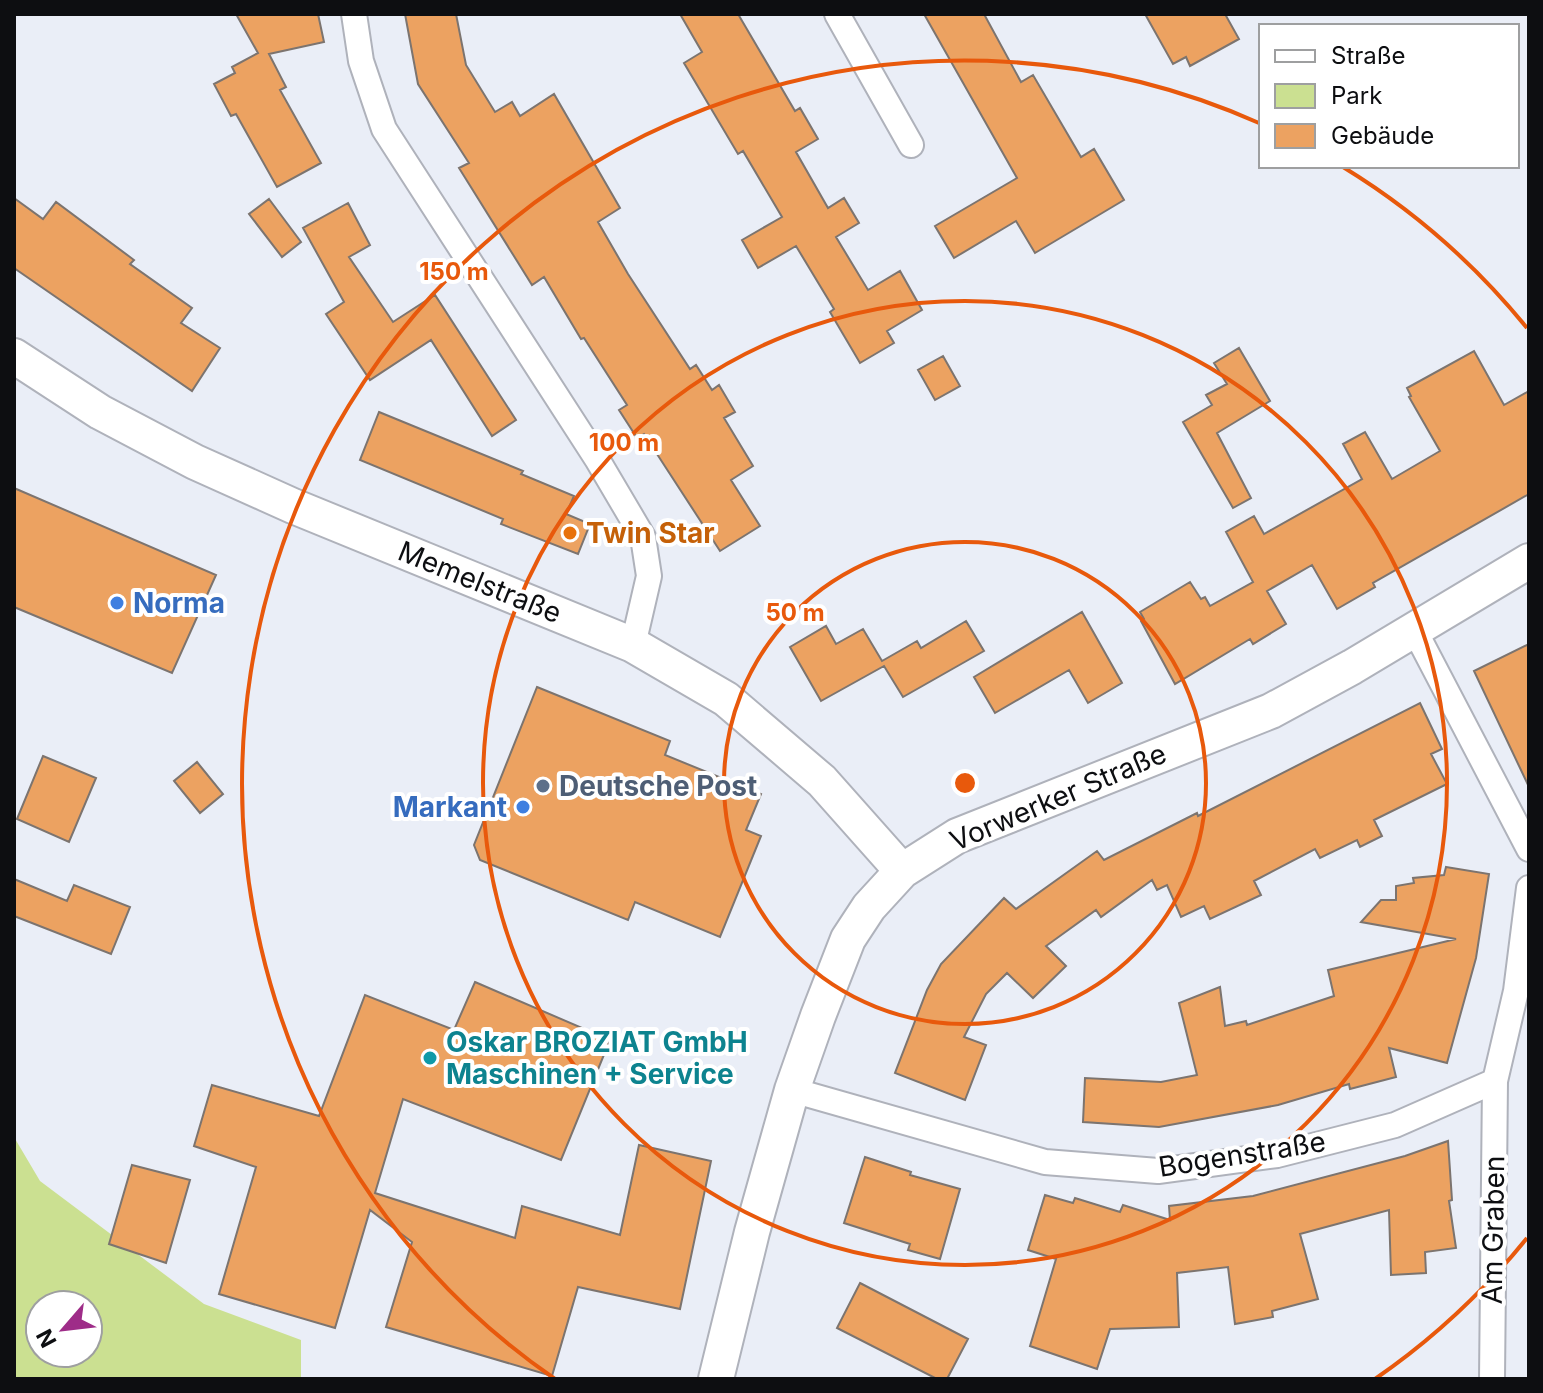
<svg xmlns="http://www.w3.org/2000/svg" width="1543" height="1393" viewBox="0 0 1543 1393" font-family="Inter,sans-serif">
<rect width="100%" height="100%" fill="#eaeef7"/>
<path fill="#cbe091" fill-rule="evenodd" d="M 14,1137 L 40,1181 L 204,1304 L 301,1340 L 301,1379 L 14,1379 ZM 40,1305 L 88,1305 L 88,1353 L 40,1353 Z"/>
<path fill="#eca261" stroke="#7c746f" stroke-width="2" d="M 236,14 L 318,14 L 324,42 L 269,54 L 286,87 L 280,90 L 321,163 L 277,187 L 236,114 L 231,116 L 214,84 L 235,73 L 232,67 L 258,53 Z
M 405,14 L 456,14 L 466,65 L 495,112 L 512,102 L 520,116 L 554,94 L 620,208 L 598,222 L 628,274 L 690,369 L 696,365 L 712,390 L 719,385 L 735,412 L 724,418 L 753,466 L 731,480 L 760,526 L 720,551 L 644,434 L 637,438 L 619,410 L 627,405 L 584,338 L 581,339 L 544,277 L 532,285 L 459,168 L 469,163 L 418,84 Z
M 680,14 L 738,14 L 795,111 L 800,108 L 818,139 L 796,152 L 828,208 L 844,198 L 859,223 L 836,237 L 868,290 L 900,271 L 922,310 L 887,331 L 894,343 L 860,363 L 830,312 L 834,309 L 796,246 L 758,268 L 742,240 L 782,217 L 743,151 L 738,154 L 684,63 L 702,52 Z
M 924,14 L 984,14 L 1021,82 L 1033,75 L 1081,157 L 1094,149 L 1124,200 L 1035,253 L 1016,221 L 954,258 L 935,226 L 1017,178 Z
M 1145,14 L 1225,14 L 1239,39 L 1190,66 L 1186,57 L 1173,64 Z
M 14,198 L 43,219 L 56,202 L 134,260 L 130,264 L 192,308 L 181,323 L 220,348 L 192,391 L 14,268 Z
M 269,199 L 301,242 L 282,257 L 249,214 Z
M 348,203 L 370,245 L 349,257 L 393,322 L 435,295 L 516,420 L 492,436 L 431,340 L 370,380 L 326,314 L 344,302 L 303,228 Z
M 1239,348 L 1270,401 L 1217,433 L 1251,498 L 1233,508 L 1183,422 L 1212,405 L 1206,395 L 1227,384 L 1214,363 Z
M 1474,351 L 1504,405 L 1529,391 L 1529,494 L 1373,583 L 1375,587 L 1337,609 L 1312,565 L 1267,591 L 1286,624 L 1253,644 L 1250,639 L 1175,684 L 1141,621 L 1144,619 L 1140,612 L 1190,582 L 1201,599 L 1205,597 L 1210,606 L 1253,582 L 1226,532 L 1254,516 L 1264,534 L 1362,479 L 1343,444 L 1365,432 L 1392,479 L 1440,451 L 1409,397 L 1411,396 L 1407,388 Z
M 943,356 L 960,386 L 935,400 L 918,370 Z
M 379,412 L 523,471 L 521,474 L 574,496 L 566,514 L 590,524 L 578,554 L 501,524 L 503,519 L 360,460 Z
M 14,488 L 216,575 L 172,673 L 14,607 Z
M 1082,612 L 1122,683 L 1088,703 L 1069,670 L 995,713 L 974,677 Z
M 966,621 L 984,651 L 903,697 L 884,666 L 821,701 L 790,647 L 826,626 L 836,644 L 863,629 L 882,661 L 917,641 L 921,648 Z
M 1529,644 L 1529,787 L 1474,671 Z
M 537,687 L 670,741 L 665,755 L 761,794 L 746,830 L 761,836 L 720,937 L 635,902 L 628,920 L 480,860 L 474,845 Z
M 1420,703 L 1442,749 L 1431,754 L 1447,784 L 1374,820 L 1382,836 L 1360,847 L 1357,840 L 1320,858 L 1315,849 L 1254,881 L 1261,895 L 1210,919 L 1204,906 L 1181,917 L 1167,885 L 1157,890 L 1152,880 L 1101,917 L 1096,910 L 1046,946 L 1066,966 L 1033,998 L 1007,973 L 986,994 L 964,1037 L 986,1045 L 965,1100 L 895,1073 L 927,990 L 941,964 L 1004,898 L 1016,909 L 1097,851 L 1104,860 L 1197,813 L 1198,816 Z
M 43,756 L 96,778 L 69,842 L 17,819 Z
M 197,762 L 223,794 L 200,813 L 174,781 Z
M 1446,867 L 1489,874 L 1476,958 L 1447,1063 L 1389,1048 L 1396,1077 L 1350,1089 L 1349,1084 L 1278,1105 L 1159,1127 L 1083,1122 L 1085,1078 L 1161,1082 L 1197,1075 L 1179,1003 L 1220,987 L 1225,1026 L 1246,1021 L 1247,1025 L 1334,996 L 1328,970 L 1456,939 L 1361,922 L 1381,900 L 1396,900 L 1396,886 L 1414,883 L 1413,878 L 1444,875 Z
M 14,879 L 67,901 L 74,885 L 130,907 L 111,954 L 14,916 Z
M 475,982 L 610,1040 L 561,1160 L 403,1099 L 375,1193 L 515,1238 L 522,1206 L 620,1235 L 639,1145 L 711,1161 L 680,1309 L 578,1287 L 552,1376 L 386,1327 L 412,1242 L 370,1210 L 335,1328 L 219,1294 L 256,1167 L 194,1146 L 212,1085 L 319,1116 L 365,995 L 454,1030 Z
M 1448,1141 L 1452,1200 L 1449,1201 L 1456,1248 L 1425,1252 L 1426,1273 L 1391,1275 L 1389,1210 L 1300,1234 L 1318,1299 L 1272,1311 L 1273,1317 L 1235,1324 L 1228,1267 L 1177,1273 L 1179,1327 L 1110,1329 L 1097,1369 L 1030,1346 L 1056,1259 L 1028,1250 L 1045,1195 L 1073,1203 L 1075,1198 L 1120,1212 L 1123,1205 L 1170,1220 L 1169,1206 L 1253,1196 L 1405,1156 Z
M 865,1157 L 911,1172 L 910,1175 L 960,1189 L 940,1259 L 908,1250 L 910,1244 L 844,1223 Z
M 132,1165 L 190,1180 L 166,1263 L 109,1244 Z
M 860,1283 L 968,1339 L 947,1379 L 937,1379 L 837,1328 Z"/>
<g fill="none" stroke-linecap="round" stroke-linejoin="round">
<g stroke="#afb2bb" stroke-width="28">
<path id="street" d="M 354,14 L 361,61 L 384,129 L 597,459 L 643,537 L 649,576 L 633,645
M 837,14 L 911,145
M 1415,631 L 1529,849
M 792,1090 L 1045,1162 L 1158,1171 L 1277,1155 L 1395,1125 L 1495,1081 L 1516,991 L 1529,888
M 1492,1379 L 1495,1081"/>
</g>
<g stroke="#afb2bb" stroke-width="38">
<path id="secondary" d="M 14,356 L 100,412 L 195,462 L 293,506 L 633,645 L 726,699 L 822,781 L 902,871
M 716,1379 L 752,1232 L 792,1090 L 818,1016 L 848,939 L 869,907 L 902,871 L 957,836 L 1271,711 L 1352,667 L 1529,561"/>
</g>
<use href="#street" stroke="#fff" stroke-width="24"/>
<use href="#secondary" stroke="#fff" stroke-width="34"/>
</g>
<g fill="none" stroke="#e8590c" stroke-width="4">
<circle cx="965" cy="783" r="241"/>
<circle cx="965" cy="783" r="482"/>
<path d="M1527 1238A723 723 0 0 1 1375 1379M555 1379A723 723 0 0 1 1259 123M1343 167A723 723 0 0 1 1527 328"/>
</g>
<circle fill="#e8710a" stroke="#fff" stroke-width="3" cx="570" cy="533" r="8"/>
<g fill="#3f7fe0" stroke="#fff" stroke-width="3">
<circle cx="117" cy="603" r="8"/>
<circle cx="523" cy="807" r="8"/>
</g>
<circle fill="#5c6f8a" stroke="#fff" stroke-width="3" cx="543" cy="786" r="8"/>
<circle fill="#0f9aa8" stroke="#fff" stroke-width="3" cx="430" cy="1058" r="8"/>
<g text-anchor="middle" stroke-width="8" stroke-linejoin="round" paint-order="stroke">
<g font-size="28" font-weight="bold" fill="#c56008" stroke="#fff" text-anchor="start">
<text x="586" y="543">Twin Star</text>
</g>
<g font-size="28" fill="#0d0e11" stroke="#fff">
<text transform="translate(480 582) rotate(22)" y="10">Memelstraße</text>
<text transform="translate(1058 797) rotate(-23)" y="10">Vorwerker Straße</text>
<text transform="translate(1242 1154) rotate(-9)" y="10">Bogenstraße</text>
<text transform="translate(1493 1230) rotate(-89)" y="10">Am Graben</text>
</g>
<g font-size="28" font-weight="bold" fill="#366cbe" stroke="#fff" text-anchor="start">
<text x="133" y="613">Norma</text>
<text x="507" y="817" text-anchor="end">Markant</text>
</g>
<g font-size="28" font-weight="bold" fill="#4e5e75" stroke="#fff" text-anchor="start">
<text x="559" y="796">Deutsche Post</text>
</g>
<g font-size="28" font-weight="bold" fill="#0d838f" stroke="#fff" text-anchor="start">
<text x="446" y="1052">Oskar BROZIAT GmbH<tspan x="446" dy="32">Maschinen + Service</tspan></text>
</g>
</g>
<circle cx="965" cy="783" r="12" fill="#e8590c" stroke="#fff" stroke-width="4"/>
<g font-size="24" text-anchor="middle" font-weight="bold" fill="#e8590c" stroke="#fff" stroke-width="8" stroke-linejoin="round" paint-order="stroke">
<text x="454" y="280">150 m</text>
<text x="624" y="451">100 m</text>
<text x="795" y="621">50 m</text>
</g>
<rect width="1543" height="1393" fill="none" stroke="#0d0e11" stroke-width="32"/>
<rect x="1259" y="24" width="260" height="144" fill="#ffffff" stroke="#9e9fa0" stroke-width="2"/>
<rect x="1275" y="50" width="40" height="12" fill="#ffffff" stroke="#9e9fa0" stroke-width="2"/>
<text x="1331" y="64" font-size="24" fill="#0d0e11">Straße</text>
<rect x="1275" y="84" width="40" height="24" fill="#cbe091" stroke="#9e9fa0" stroke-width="2"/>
<text x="1331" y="104" font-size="24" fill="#0d0e11">Park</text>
<rect x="1275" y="124" width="40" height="24" fill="#eca261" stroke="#9e9fa0" stroke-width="2"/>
<text x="1331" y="144" font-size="24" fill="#0d0e11">Gebäude</text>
<g transform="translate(64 1329) rotate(242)"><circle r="38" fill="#ffffff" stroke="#9e9fa0" stroke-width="2"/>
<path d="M0-6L14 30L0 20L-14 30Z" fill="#9e2c88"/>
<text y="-12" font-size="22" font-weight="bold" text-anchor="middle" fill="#0d0e11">N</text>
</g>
</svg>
